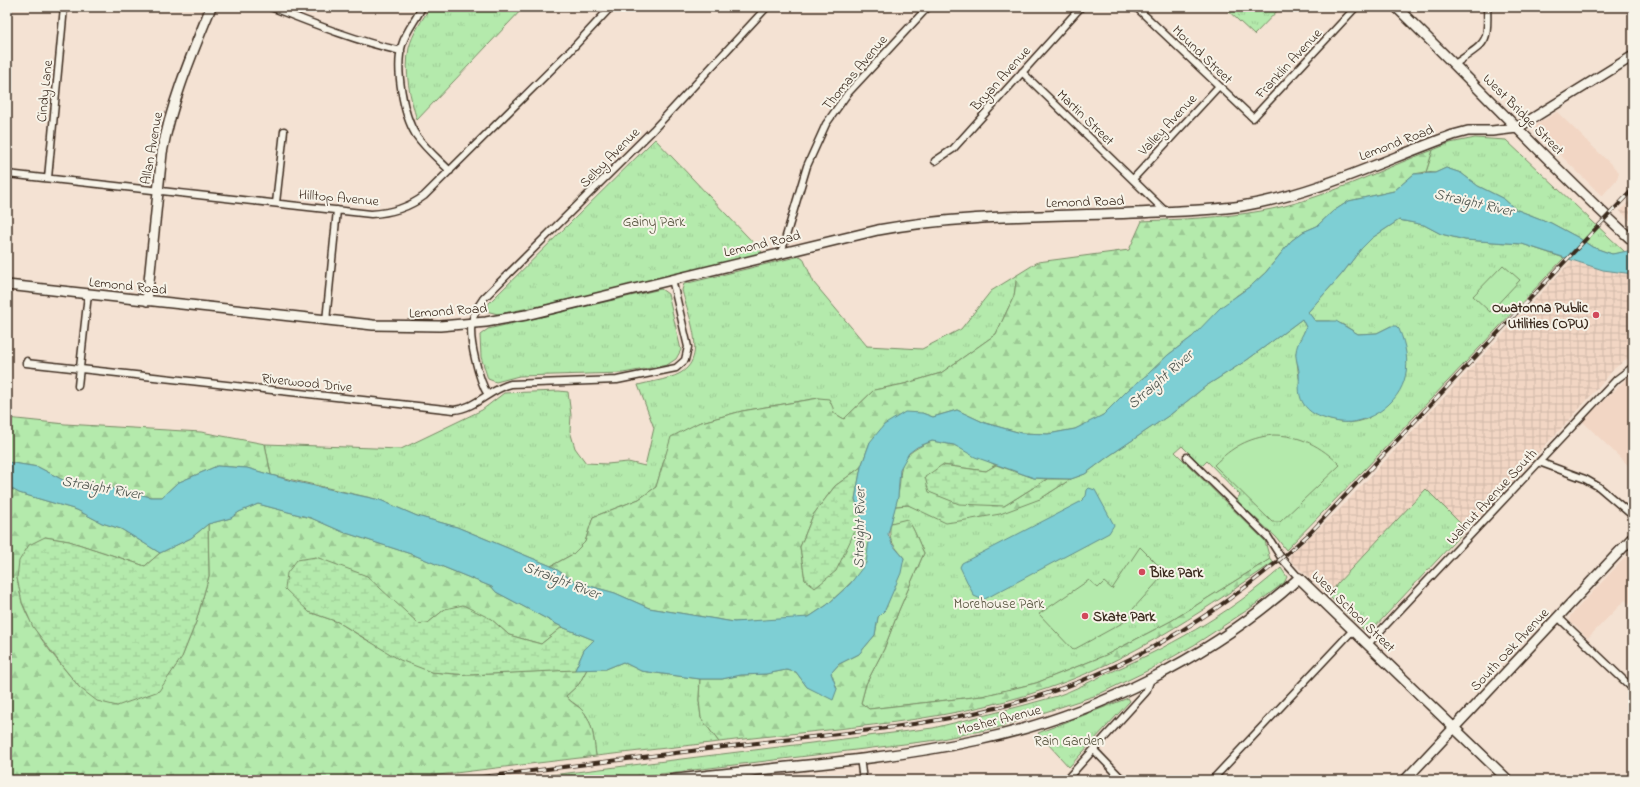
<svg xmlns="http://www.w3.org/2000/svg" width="1640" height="787" viewBox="0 0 1640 787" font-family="'Indie Flower',sans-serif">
<defs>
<pattern id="industrial-grid" width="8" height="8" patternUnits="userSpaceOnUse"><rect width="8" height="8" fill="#f2d6c4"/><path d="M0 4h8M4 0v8" fill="none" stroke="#d0b8a8"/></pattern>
<pattern id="grass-tufts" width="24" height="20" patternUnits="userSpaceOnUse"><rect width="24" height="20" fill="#b4eaac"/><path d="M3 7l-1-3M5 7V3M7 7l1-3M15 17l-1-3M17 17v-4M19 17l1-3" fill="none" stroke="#9cc994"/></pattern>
<pattern id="forest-firs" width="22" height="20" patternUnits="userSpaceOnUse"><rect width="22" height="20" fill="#b4eaac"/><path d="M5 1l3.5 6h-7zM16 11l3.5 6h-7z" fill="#9cc994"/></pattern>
<pattern id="wetland-marsh" width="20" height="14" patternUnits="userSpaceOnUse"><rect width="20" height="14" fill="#b4eaac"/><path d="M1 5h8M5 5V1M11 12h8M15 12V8" fill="none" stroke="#9cc994"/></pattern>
</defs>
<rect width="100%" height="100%" fill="#f4e2d3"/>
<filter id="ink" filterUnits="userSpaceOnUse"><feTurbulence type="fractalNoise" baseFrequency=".025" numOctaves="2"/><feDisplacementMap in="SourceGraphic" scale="8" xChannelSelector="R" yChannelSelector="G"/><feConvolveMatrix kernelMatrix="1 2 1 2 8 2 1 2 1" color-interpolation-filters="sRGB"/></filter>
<g filter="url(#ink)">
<path fill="#f2d6c4" d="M 1557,112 L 1619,172 L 1617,179 L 1602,196 L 1536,131 L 1536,125 Z
M 1633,373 L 1633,470 L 1582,421 Z
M 1633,549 L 1633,607 L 1625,600 L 1588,638 L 1570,621 L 1570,616 Z"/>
<path fill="url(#industrial-grid)" d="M 1633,197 L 1633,220 L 1631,221 L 1620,211 Z
M 1572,260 L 1603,270 L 1633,274 L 1633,355 L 1615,368 L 1574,415 L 1466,529 L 1426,490 L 1337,584 L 1329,596 L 1291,561 L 1289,556 L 1339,510 Z"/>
<path fill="url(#grass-tufts)" stroke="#788a65" d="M 430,7 L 524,7 L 417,120 C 410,97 404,72 409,48 C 412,34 423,19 430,7 Z
M 1224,7 L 1281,7 L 1254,35 Z
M 1475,138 L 1506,140 L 1625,252 L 1612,254 L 1592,247 L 1579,238 L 1551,223 L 1515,209 L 1504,199 L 1478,186 L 1461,173 L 1446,168 L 1435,173 L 1426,172 L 1433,150 L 1450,143 Z
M 655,139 L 763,253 L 556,303 L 498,314 L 486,311 L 489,303 Z
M 1399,220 L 1424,225 L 1441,234 L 1465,240 L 1522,244 L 1564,258 L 1365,469 L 1286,550 L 1276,537 L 1236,500 L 1240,495 L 1207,461 L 1202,466 L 1182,446 L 1175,452 L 1265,541 L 1270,559 L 1171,621 L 1106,655 L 1036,683 L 982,696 L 869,709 L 861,703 L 866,684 L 884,649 L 899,610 L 924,553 C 918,542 915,529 907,520 L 891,523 L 895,506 L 908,505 L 920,509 L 1040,499 L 1071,479 L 1085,474 L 1109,456 L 1171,414 L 1206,386 L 1247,360 L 1302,319 L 1306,327 L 1296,353 L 1299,378 L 1324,418 C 1340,423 1353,425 1369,418 L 1391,326 L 1377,333 L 1358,334 L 1342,324 L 1330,321 L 1315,321 L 1308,312 L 1342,274 L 1361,249 L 1372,238 Z
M 800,256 L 803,258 L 814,283 L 867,346 L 922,349 L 961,329 L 991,291 L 1017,275 L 1014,296 L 996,334 L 941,373 L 904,384 L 874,390 L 844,419 L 834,413 L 819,398 L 742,411 L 698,423 L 665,457 L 656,487 L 639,499 L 593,517 L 585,542 L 573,554 L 551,566 L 457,527 L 417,516 L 380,500 L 271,475 L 265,444 L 401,449 L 482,410 L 504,393 L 559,391 L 568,392 L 571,415 L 570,431 L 575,448 L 586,463 L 607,464 L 628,462 L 645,466 L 654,428 L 638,385 C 649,382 660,381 671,377 C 712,365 689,319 682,290 L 684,284 Z
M 661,289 L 668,294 L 681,350 L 676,359 L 667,365 L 623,373 L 519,376 L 496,382 L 488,379 L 481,357 L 480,335 L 488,329 Z
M 1426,489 L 1466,529 L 1372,630 L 1364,630 L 1329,596 L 1337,584 Z
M 1281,568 L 1287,577 L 1284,583 L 1249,609 L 1194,645 L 1151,669 L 1097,695 L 1000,727 L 937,740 L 612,780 L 511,780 L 933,728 C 974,718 1016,708 1057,696 C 1072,691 1087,683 1102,676 C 1165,649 1229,615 1281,568 Z
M 623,662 L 641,671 L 700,679 L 699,700 L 701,718 L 719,742 L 596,756 C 594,740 593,719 580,708 C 575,703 570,702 566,696 L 579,684 L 587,669 L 606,669 Z
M 1128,698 L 1130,701 L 1069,767 L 1038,733 Z"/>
<path fill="url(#forest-firs)" stroke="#788a65" d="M 1433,150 L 1426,172 L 1414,174 L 1394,191 L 1349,201 L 1332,212 L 1317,226 L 1303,232 L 1291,241 L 1266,272 L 1252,285 L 1236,296 L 1192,337 L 1168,355 L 1148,374 L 1128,390 L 1103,415 L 1091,422 L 1075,429 L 1048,434 L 1021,433 L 985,423 L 957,410 L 933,417 L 922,413 L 870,442 L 861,467 L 835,486 L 813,515 L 800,547 L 805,580 L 854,533 L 866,526 L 869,540 L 868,554 L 866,563 L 862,572 L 827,605 L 809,617 L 802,619 L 734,622 L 649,608 L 615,593 L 576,582 L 551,566 L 573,554 L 585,542 L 593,517 L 639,499 L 656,487 L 671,437 L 698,423 L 742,411 L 819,398 L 829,399 L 833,408 L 834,413 L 844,419 L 874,390 L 904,384 L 941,373 L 996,334 L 1014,296 L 1017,275 L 1038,262 L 1129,250 L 1142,221 C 1182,219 1221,218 1261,211 C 1321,201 1376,171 1433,150 Z
M 7,418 L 65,424 L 201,432 L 265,444 L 271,475 L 247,468 L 217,466 L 177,483 L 162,497 L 150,497 L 122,489 L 78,486 L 63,480 L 38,467 L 7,462 Z
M 932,441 L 954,445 L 996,465 L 986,471 L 942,465 L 1004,506 L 1047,479 L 1071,479 L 1040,499 L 1000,514 L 966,520 L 946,523 L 908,505 L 895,506 C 907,470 888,459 932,441 Z
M 7,486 L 19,493 L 77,510 L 102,523 L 121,529 L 160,553 L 145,566 L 69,541 L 45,537 L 17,578 C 19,586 20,595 22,603 C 34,635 59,662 80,688 L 182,657 L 196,622 L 209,576 L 208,524 L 231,518 L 239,512 L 258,504 L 311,518 L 343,532 L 414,555 L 492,587 L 496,592 L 562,627 L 541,644 L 509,635 L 491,619 L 445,609 L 428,623 L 419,624 L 404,611 L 309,612 L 338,622 L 365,639 L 431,672 L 469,675 L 587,669 L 579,684 L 566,696 C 570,702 575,704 580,708 C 593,719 594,740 596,756 L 397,780 L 7,780 L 7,719 L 9,705 L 7,673 L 10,644 L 7,615 Z
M 907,519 C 915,529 918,542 924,553 L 899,610 L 884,649 L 866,684 L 861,703 L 869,709 L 982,696 L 1036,683 L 1106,655 L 1171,621 L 1270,559 L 1274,562 C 1209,607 1143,652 1068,681 C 957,724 836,727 719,742 L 701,718 L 699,700 L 700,679 L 722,679 L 741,675 L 766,674 L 786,670 L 796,672 L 807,687 L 837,689 L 831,673 L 839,664 L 859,654 L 875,635 L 878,617 L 885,610 L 904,558 C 894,545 887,540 891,523 Z"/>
<path fill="url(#wetland-marsh)" stroke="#788a65" d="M 942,465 L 986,471 L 996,465 L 1034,478 L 1047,479 L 1004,506 L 959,504 L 929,492 L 925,477 Z
M 861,467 L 855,499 L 866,526 L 854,533 L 836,571 L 815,588 L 805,580 L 800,547 L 813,515 L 835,486 Z
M 208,524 L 209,576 L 196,622 L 182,657 L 159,691 L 117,706 L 97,701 L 80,688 L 63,667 L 33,627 L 22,602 L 17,578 L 19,561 L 29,545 L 45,537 L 69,541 L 145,566 L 160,553 L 191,538 Z
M 316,557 L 367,576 L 419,624 L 428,623 L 445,609 L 463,605 L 491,619 L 509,635 L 541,644 L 562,627 L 594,640 L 584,650 L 575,670 L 469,675 L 431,672 L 400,660 L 338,622 L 309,612 L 285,589 L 287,573 L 297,560 Z"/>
<path fill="#b4eaac" stroke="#788a65" d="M 1503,265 L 1520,280 L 1490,312 L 1473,296 Z
M 1273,435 C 1300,435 1321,446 1340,465 L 1280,522 L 1272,522 L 1214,465 C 1232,447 1248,438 1273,435 Z
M 1140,547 L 1158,565 L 1160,579 L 1133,609 L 1126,621 L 1073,650 L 1039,614 L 1089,580 L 1098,588 L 1104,582 L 1112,589 Z"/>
<path fill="#7ecfd4" stroke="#638d8b" d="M 1446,168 L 1461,173 L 1478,186 L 1504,199 L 1515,209 L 1551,223 L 1579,238 L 1592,247 L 1612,254 L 1633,250 L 1633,274 L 1603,270 L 1522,244 L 1465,240 L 1441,234 L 1424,225 L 1399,220 L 1372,238 L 1361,249 L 1342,274 L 1308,312 L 1315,321 L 1336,321 L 1358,334 L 1377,333 L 1391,326 L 1396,326 L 1399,329 C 1413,362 1409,392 1379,412 C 1362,422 1349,425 1330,420 C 1319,417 1309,413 1303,403 C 1297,393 1300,383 1299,373 C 1299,366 1295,359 1296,352 C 1297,342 1303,336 1306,327 L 1302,319 L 1247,360 L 1206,386 L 1171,414 L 1109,456 L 1085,474 L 1071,479 L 1034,478 L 975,457 L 954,445 L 932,441 L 917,447 L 909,453 L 900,469 L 898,497 L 888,534 L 892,544 L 904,558 L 901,573 L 885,610 L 878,617 L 875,635 L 859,654 L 839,664 L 831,673 L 837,689 L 833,700 L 807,687 L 796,672 L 786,670 L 766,674 L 741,675 L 722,679 L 700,679 L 641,671 L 623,662 L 606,669 L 575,670 L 584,650 L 594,640 L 562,627 L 496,592 L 492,587 L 414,555 L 343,532 L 311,518 L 258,504 L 239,512 L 231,518 L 208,524 L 191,538 L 160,553 L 121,529 L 102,523 L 77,510 L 19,493 L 7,486 L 7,462 L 38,467 L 63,480 L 78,486 L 122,489 L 150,497 L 162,497 L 177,483 L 217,466 L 247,468 L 292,481 L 380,500 L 417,516 L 457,527 L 551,566 L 576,582 L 615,593 L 649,608 L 734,622 L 809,617 L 827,605 L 850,584 L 866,563 L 869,540 L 855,499 L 861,467 L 870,442 L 884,425 L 905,412 L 922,413 L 933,417 L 957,410 L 985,423 L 1021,433 L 1048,434 L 1075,429 L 1103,415 L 1128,390 L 1148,374 L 1168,355 L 1192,337 L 1221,307 L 1252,285 L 1266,272 L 1291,241 L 1303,232 L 1317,226 L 1332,212 L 1349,201 L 1394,191 L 1414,174 L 1435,173 Z
M 1089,488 L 1095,490 L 1114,525 L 1109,533 L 983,600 L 974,596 L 960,567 L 962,563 L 1080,502 L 1086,496 L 1087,490 Z"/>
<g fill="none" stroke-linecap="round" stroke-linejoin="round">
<g stroke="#3b2a1e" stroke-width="9">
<path id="street" d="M 271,7 C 314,24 356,41 401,51
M 422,7 C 416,20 406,31 402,45 C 395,68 403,115 416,135 C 425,148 438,159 450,171
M 1136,7 L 1253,118 L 1356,7
M 1455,64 C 1485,42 1489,46 1487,7
M 1022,72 L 1166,212
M 935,161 L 953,149 L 1081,7
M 7,174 L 371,214 C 392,213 408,208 424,196 L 570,51 L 611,7
M 48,178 L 64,7
M 1133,179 L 1219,86
M 276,203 L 284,131
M 781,253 L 807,166 L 826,124 L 848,93 L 928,7
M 326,321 L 337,210
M 27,361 L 26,363 L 454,410 C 476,408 490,389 511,384 L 617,380 L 676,368 L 685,360 L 688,347 L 672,279
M 78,386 L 88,294
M 488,395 C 479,381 468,338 472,322 C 474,313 478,306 483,299 L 653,130 L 767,7
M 1187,457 L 1268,537 L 1282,559 L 1299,578
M 1539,462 L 1585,479 L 1599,487 L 1633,516
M 1558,617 L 1633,689
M 1368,644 L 1617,379 L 1633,367
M 1094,750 L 1123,780
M 860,758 L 863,780
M 1066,780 L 1146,692 L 1151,679
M 1212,780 L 1353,630"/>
</g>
<g stroke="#3b2a1e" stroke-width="12">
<path id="secondary" d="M 1396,7 C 1476,84 1551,166 1633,241
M 7,285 L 373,325 L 440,326 L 486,322 L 526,315 L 878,230 C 971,213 1064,217 1158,212 C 1186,211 1214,210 1242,206 C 1316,194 1384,160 1453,135 L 1468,131 L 1492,131 L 1517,128 L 1633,56
M 147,301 L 162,153 C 171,103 192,54 211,7
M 668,780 C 771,767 876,762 978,740 C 1093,716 1212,657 1299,578 L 1508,780
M 1405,780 L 1633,537"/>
</g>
<use href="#street" stroke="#f7f3e8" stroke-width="6"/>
<use href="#secondary" stroke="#f7f3e8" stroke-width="9"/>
<g stroke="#3b2a1e" stroke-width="4">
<path id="rail" d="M 458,780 C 557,768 657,755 757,743 C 838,734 920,727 1000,707 C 1118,678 1221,615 1310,533 L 1633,189"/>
</g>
<use href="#rail" stroke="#f7f3e8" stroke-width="2.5" stroke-dasharray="8" stroke-linecap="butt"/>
</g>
</g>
<g fill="#d1495b" stroke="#f7f3e8" stroke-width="1.5">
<circle cx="1596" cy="315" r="4"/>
<circle cx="1142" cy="572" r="4"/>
<circle cx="1085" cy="616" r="4"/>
</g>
<g text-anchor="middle" stroke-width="4" stroke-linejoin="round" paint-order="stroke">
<g font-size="14" fill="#3b2a1e" stroke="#f7f3e8">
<text transform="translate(1203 54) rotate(44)" y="5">Mound Street</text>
<text transform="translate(1288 63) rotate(-47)" y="5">Franklin Avenue</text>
<text transform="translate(854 72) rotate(-50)" y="5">Thomas Avenue</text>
<text transform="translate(1000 78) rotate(-48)" y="5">Bryan Avenue</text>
<text transform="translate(44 91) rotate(-84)" y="5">Cindy Lane</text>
<text transform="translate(1524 114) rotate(45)" y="5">West Bridge Street</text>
<text transform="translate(1086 117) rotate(44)" y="5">Martin Street</text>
<text transform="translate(1167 124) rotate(-47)" y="5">Valley Avenue</text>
<text transform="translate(1396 142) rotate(-21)" y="5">Lemond Road</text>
<text transform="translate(151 148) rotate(-80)" y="5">Allan Avenue</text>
<text transform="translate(609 157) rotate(-45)" y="5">Selby Avenue</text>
<text transform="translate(339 197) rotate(5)" y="5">Hilltop Avenue</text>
<text transform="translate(1085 201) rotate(-2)" y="5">Lemond Road</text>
<text transform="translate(762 243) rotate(-13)" y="5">Lemond Road</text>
<text transform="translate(128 285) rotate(6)" y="5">Lemond Road</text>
<text transform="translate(448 310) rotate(-4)" y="5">Lemond Road</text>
<text transform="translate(307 382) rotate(6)" y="5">Riverwood Drive</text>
<text transform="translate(1491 496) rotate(-47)" y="5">Walnut Avenue South</text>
<text transform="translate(1354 611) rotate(44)" y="5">West School Street</text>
<text transform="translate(1509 649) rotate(-47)" y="5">South Oak Avenue</text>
<text transform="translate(999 719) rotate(-14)" y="5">Mosher Avenue</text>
</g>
<g font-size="14" fill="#53503a" stroke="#f7f3e8">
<text x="654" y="226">Gainy Park</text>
<text x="999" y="608">Morehouse Park</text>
<text x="1069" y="745">Rain Garden</text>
</g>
<g font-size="14" font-weight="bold" fill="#3b2a1e" stroke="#f7f3e8" text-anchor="start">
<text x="1588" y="312" text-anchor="end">Owatonna Public<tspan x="1588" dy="16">Utilities (OPU)</tspan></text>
<text x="1150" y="577">Bike Park</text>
<text x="1093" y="621">Skate Park</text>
</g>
<g font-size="15" font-style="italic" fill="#4c534c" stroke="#f7f3e8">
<text transform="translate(1474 202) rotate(13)" y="5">Straight River</text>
<text transform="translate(1160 379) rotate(-41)" y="5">Straight River</text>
<text transform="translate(102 487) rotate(10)" y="5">Straight River</text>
<text transform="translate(859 528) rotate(-89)" y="5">Straight River</text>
<text transform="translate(562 580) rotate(21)" y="5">Straight River</text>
</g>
</g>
<rect width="1640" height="787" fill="none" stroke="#f7f3e8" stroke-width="24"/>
<rect x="12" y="12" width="1616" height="763" fill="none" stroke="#3b2a1e" stroke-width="1.5" filter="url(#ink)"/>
</svg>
